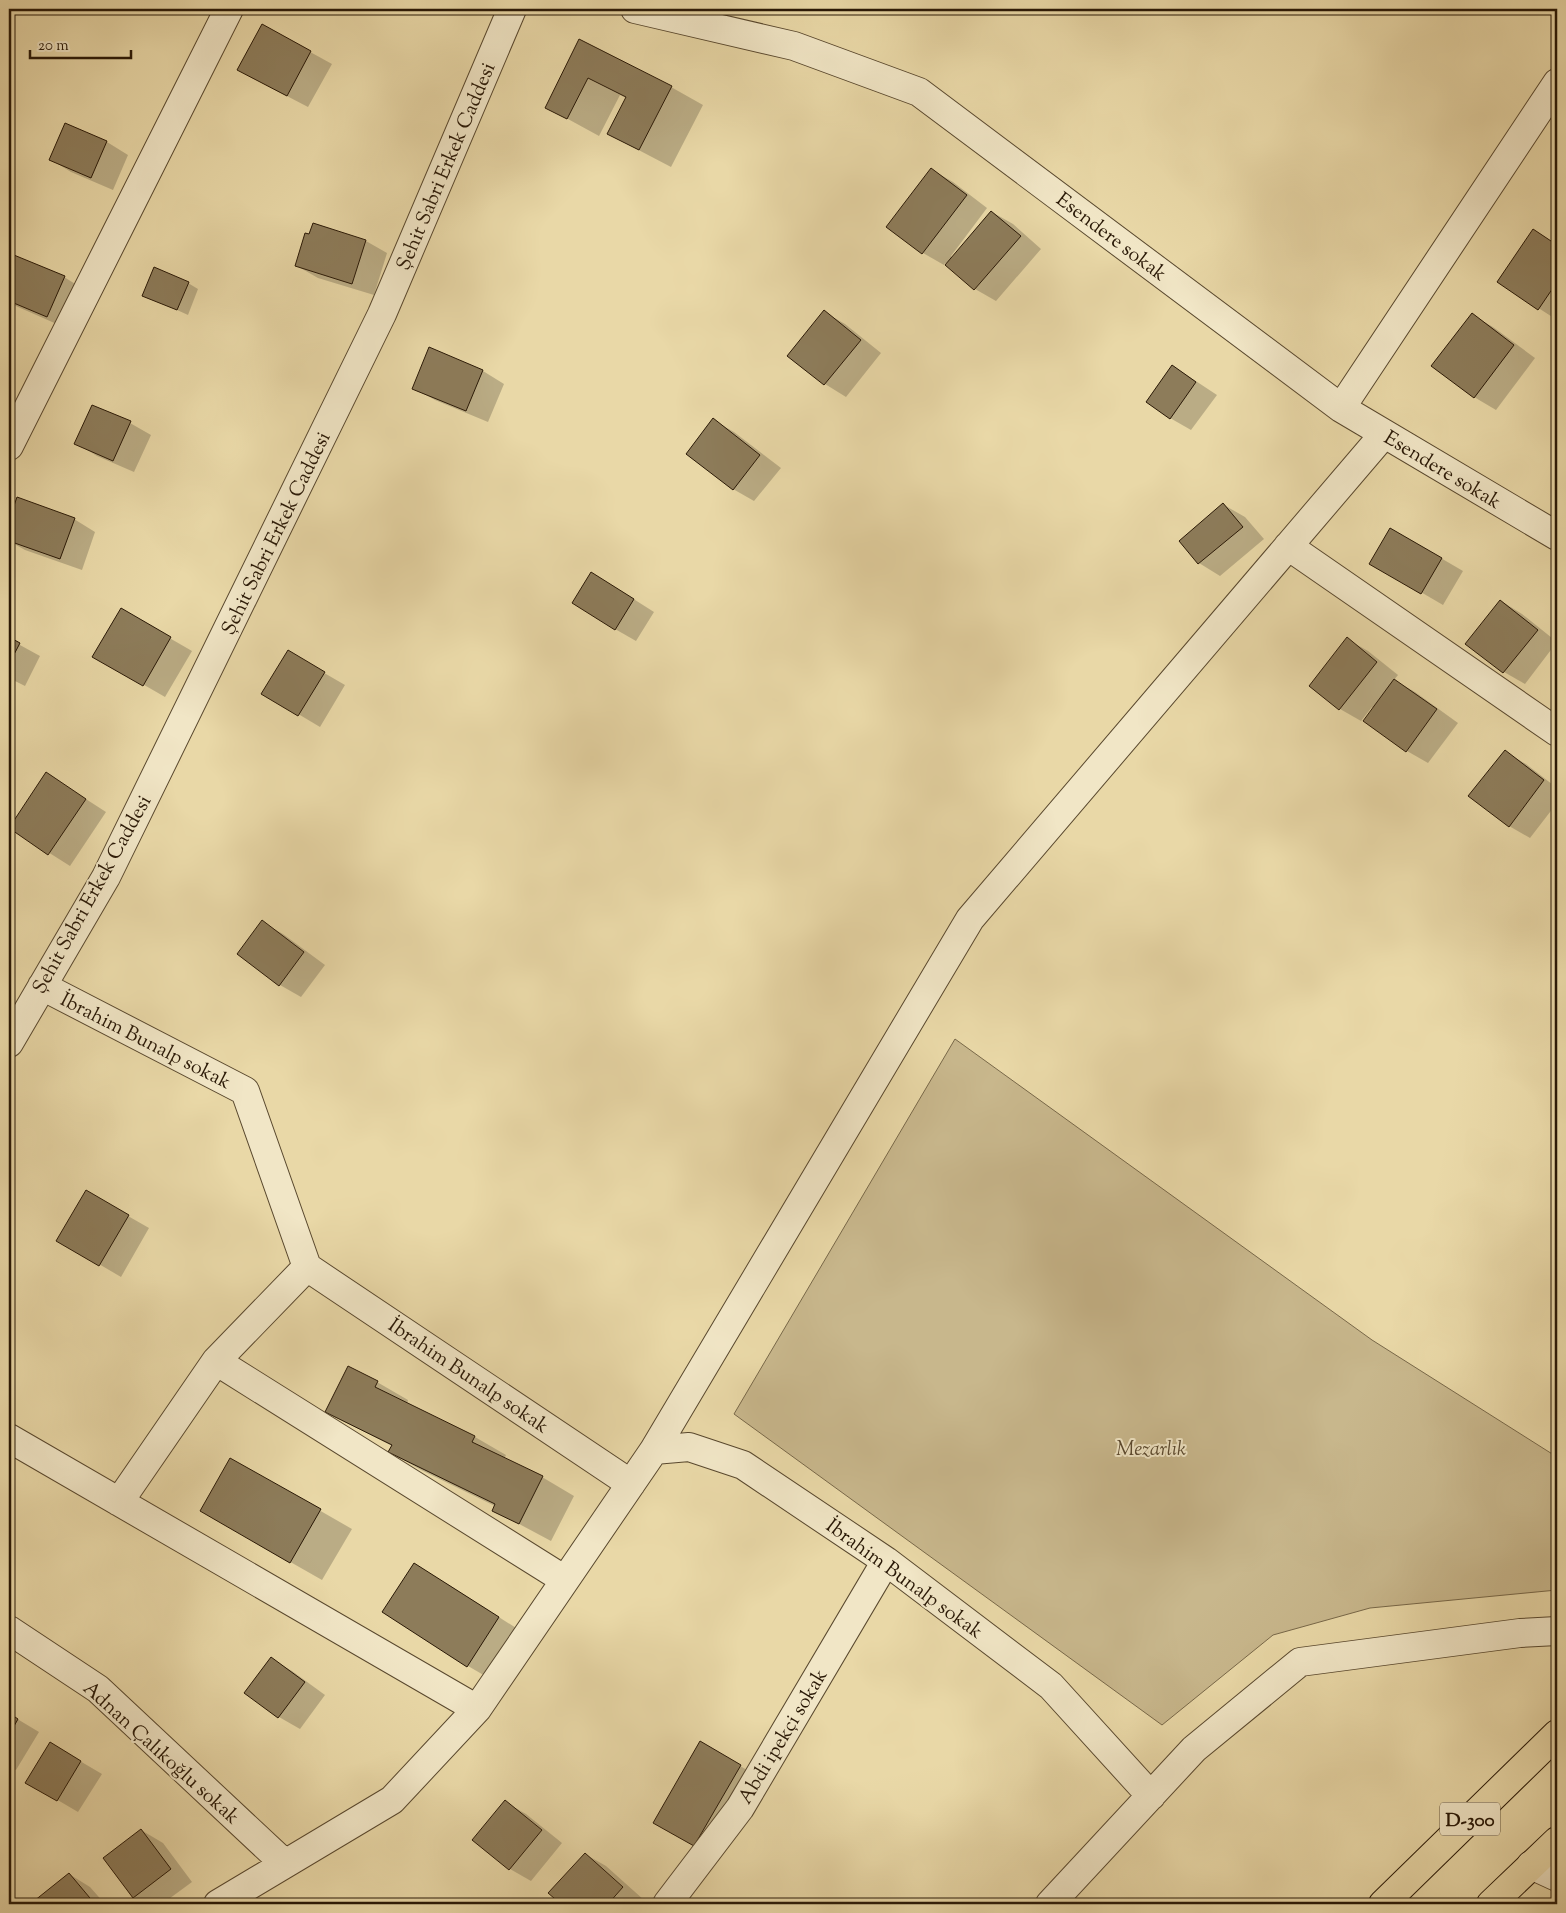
<svg xmlns="http://www.w3.org/2000/svg" width="1566" height="1913" viewBox="0 0 1566 1913" font-family="'Sorts Mill Goudy',serif">
<rect width="100%" height="100%" fill="#e9d8a7"/>
<filter id="stains"><feTurbulence type="fractalNoise" baseFrequency=".004" numOctaves="4"/><feColorMatrix values="0 0 0 0 .2 0 0 0 0 .09 0 0 0 0 .02 0 0 0 .5 -.17"/></filter>
<radialGradient id="worn" r=".72"><stop offset=".6" stop-color="#630" stop-opacity="0"/><stop offset="1" stop-color="#630" stop-opacity=".3"/></radialGradient>
<path fill="#c8b78c" stroke="#786849" d="M 955,1039 L 1372,1340 L 1557,1457 L 1557,1590 L 1370,1608 L 1273,1635 L 1162,1725 L 734,1414 Z"/>
<path fill="#0003" d="M 263,26 L 332,64 L 308,107 L 260,82 Z
M 580,41 L 671,87 L 703,105 L 671,167 L 608,134 L 626,98 L 620,95 L 599,136 L 546,107 Z
M 65,125 L 107,142 L 128,155 L 113,190 L 71,172 L 50,159 Z
M 932,170 L 953,182 L 987,208 L 951,256 L 952,258 L 992,212 L 1013,224 L 1041,249 L 996,301 L 975,289 L 945,263 L 944,265 L 923,253 Z
M 1533,231 L 1557,245 L 1557,320 L 1498,282 Z
M 366,241 L 387,253 L 374,295 L 318,278 L 297,266 Z
M 9,254 L 64,277 L 85,290 L 68,329 L 9,303 Z
M 188,283 L 198,289 L 188,315 L 144,295 Z
M 824,312 L 845,324 L 881,353 L 846,397 L 825,384 L 789,355 Z
M 1472,315 L 1493,327 L 1535,358 L 1496,410 L 1474,397 Z
M 430,349 L 483,371 L 504,384 L 488,422 L 435,400 L 413,388 Z
M 1173,366 L 1217,395 L 1191,430 L 1170,418 Z
M 713,420 L 734,432 L 781,468 L 754,501 L 733,489 Z
M 130,423 L 151,435 L 134,472 L 97,456 L 76,443 Z
M 18,499 L 74,519 L 95,532 L 82,570 L 25,550 L 9,541 L 9,524 Z
M 1224,505 L 1245,517 L 1264,539 L 1220,576 L 1199,563 L 1180,541 Z
M 1391,529 L 1463,571 L 1443,605 L 1371,563 Z
M 613,586 L 654,612 L 636,641 L 615,629 Z
M 1501,601 L 1522,614 L 1557,642 L 1525,684 L 1504,672 Z
M 121,610 L 192,651 L 165,697 L 94,656 Z
M 9,639 L 40,656 L 25,686 L 9,678 Z
M 1347,639 L 1368,651 L 1398,675 L 1394,680 L 1415,692 L 1458,723 L 1428,763 L 1407,751 L 1372,707 L 1361,721 L 1340,709 Z
M 288,652 L 345,685 L 320,727 L 263,693 Z
M 1505,752 L 1526,764 L 1557,788 L 1557,803 L 1530,838 L 1509,826 Z
M 47,774 L 106,812 L 70,866 L 10,828 Z
M 262,922 L 283,934 L 325,965 L 301,997 L 280,985 Z
M 86,1192 L 149,1228 L 121,1277 L 58,1240 Z
M 377,1382 L 408,1400 L 407,1404 L 475,1437 L 506,1455 L 504,1459 L 542,1477 L 574,1496 L 551,1541 L 493,1510 L 495,1506 L 421,1470 L 389,1452 L 392,1446 L 326,1412 Z
M 230,1459 L 352,1529 L 322,1580 L 201,1511 Z
M 446,1583 L 530,1637 L 499,1684 L 468,1666 Z
M 271,1659 L 292,1671 L 325,1695 L 300,1729 L 279,1717 L 246,1693 Z
M 9,1714 L 39,1732 L 16,1770 L 9,1766 Z
M 700,1743 L 761,1778 L 716,1857 L 655,1822 Z
M 51,1744 L 102,1774 L 78,1812 L 27,1782 Z
M 505,1802 L 526,1814 L 562,1843 L 531,1881 L 510,1869 L 474,1840 Z
M 141,1830 L 163,1843 L 192,1882 L 162,1904 L 148,1904 L 134,1897 Z
M 585,1854 L 606,1866 L 644,1900 L 640,1904 L 563,1904 L 550,1893 Z
M 69,1874 L 90,1887 L 105,1904 L 39,1904 L 36,1901 Z"/>
<path fill="#8d7c5a" stroke="#291806" d="M 262,24 L 311,51 L 287,96 L 237,70 Z
M 579,39 L 672,86 L 639,150 L 607,134 L 626,97 L 588,78 L 567,119 L 545,108 Z
M 65,123 L 107,141 L 91,178 L 49,160 Z
M 931,168 L 967,195 L 922,254 L 886,227 Z
M 991,211 L 1021,236 L 974,290 L 945,265 Z
M 313,223 L 366,240 L 352,284 L 295,266 L 305,233 L 309,234 Z
M 1533,229 L 1557,245 L 1557,282 L 1538,310 L 1497,282 Z
M 9,253 L 65,276 L 47,317 L 9,301 Z
M 154,267 L 189,282 L 177,310 L 142,296 Z
M 824,310 L 861,340 L 824,385 L 787,356 Z
M 1472,313 L 1514,345 L 1474,398 L 1431,366 Z
M 429,347 L 483,370 L 466,411 L 412,389 Z
M 1172,365 L 1196,382 L 1170,419 L 1146,402 Z
M 92,405 L 131,421 L 113,461 L 74,444 Z
M 713,418 L 760,455 L 733,490 L 686,454 Z
M 17,497 L 75,518 L 60,559 L 9,541 L 9,520 Z
M 1223,503 L 1243,527 L 1198,564 L 1179,541 Z
M 1390,528 L 1442,558 L 1421,594 L 1369,564 Z
M 591,572 L 634,599 L 615,630 L 572,603 Z
M 1500,600 L 1538,630 L 1503,673 L 1465,644 Z
M 121,608 L 171,637 L 143,686 L 92,657 Z
M 9,637 L 20,643 L 9,664 Z
M 1347,637 L 1377,662 L 1339,710 L 1309,686 Z
M 288,650 L 325,672 L 298,716 L 261,694 Z
M 1394,679 L 1437,709 L 1406,752 L 1363,721 Z
M 1505,750 L 1544,780 L 1509,827 L 1468,796 Z
M 46,772 L 86,799 L 48,855 L 9,828 Z
M 262,920 L 304,952 L 279,986 L 237,954 Z
M 86,1190 L 129,1215 L 99,1266 L 56,1241 Z
M 348,1366 L 378,1381 L 375,1387 L 475,1436 L 472,1442 L 543,1476 L 519,1524 L 492,1511 L 495,1504 L 388,1452 L 392,1445 L 325,1412 Z
M 230,1458 L 321,1509 L 290,1563 L 200,1511 Z
M 414,1563 L 499,1617 L 467,1667 L 382,1612 Z
M 271,1657 L 305,1682 L 278,1718 L 244,1693 Z
M 9,1713 L 18,1719 L 9,1735 Z
M 700,1741 L 741,1765 L 694,1846 L 653,1823 Z
M 50,1742 L 81,1761 L 57,1801 L 25,1783 Z
M 505,1800 L 542,1830 L 509,1870 L 472,1840 Z
M 141,1829 L 171,1869 L 133,1898 L 103,1858 Z
M 585,1853 L 623,1887 L 608,1904 L 561,1904 L 548,1893 Z
M 69,1873 L 95,1904 L 37,1904 L 34,1901 Z"/>
<g fill="none" stroke-linecap="round" stroke-linejoin="round">
<g stroke="#59482e" stroke-width="30">
<path id="minor" d="M 635,9 L 794,46 L 919,92 L 1341,408 L 1557,536
M 1341,408 L 1557,83
M 9,446 L 229,9
M 1288,546 L 1557,732
M 42,986 L 245,1091 L 307,1267
M 9,1043 L 106,877 L 382,314 L 512,9
M 216,1361 L 565,1580
M 9,1438 L 477,1709
M 654,1450 L 970,919 L 1384,434
M 119,1502 L 216,1361 L 307,1267 L 631,1484
M 9,1630 L 98,1689 L 285,1864
M 1531,1865 L 1557,1877
M 218,1904 L 392,1800 L 477,1709 L 654,1450 L 689,1447 L 743,1465 L 886,1561 L 1051,1686 L 1151,1796
M 667,1904 L 740,1808 L 886,1561
M 1050,1904 L 1194,1749 L 1300,1662 L 1520,1633 L 1557,1631"/>
</g>
<g stroke="#291806" stroke-width="30">
<path id="highway" d="M 1383,1904 L 1557,1734
M 1491,1904 L 1557,1841"/>
</g>
<use href="#minor" stroke="#f1e6c6" stroke-width="28"/>
<use href="#highway" stroke="#e9d8a7" stroke-width="28"/>
</g>
<g text-anchor="middle" stroke-width="4" stroke-linejoin="round" paint-order="stroke">
<rect fill="#f1e6c6" stroke="#655640" stroke-width="1" x="1440" y="1802.5" width="60" height="33" rx="4"/>
<g font-size="19" font-weight="bold" fill="#291806">
<text x="1470" y="1826">D-300</text>
</g>
<g font-size="20" fill="#291806" stroke="#f1e6c6">
<text transform="translate(445 166) rotate(-67)" y="7">Şehit Sabri Erkek Caddesi</text>
<text transform="translate(1112 236) rotate(37)" y="7">Esendere sokak</text>
<text transform="translate(1443 469) rotate(31)" y="7">Esendere sokak</text>
<text transform="translate(275 533) rotate(-64)" y="7">Şehit Sabri Erkek Caddesi</text>
<text transform="translate(91 894) rotate(-61)" y="7">Şehit Sabri Erkek Caddesi</text>
<text transform="translate(146 1040) rotate(27)" y="7">İbrahim Bunalp sokak</text>
<text transform="translate(469 1375) rotate(34)" y="7">İbrahim Bunalp sokak</text>
<text transform="translate(905 1578) rotate(36)" y="7">İbrahim Bunalp sokak</text>
<text transform="translate(782 1736) rotate(-59)" y="7">Abdi ipekçi sokak</text>
<text transform="translate(162 1752) rotate(42)" y="7">Adnan Çalıkoğlu sokak</text>
</g>
<g font-size="20" font-style="italic" fill="#59482e" stroke="#f1e6c6">
<text x="1151" y="1455">Mezarlık</text>
</g>
</g>
<rect width="1566" height="1913" fill="none" stroke="#e9d8a7" stroke-width="30"/>
<rect x="10" y="10" width="1546" height="1893" fill="none" stroke="#291806" stroke-width="2.5"/>
<rect x="15" y="15" width="1536" height="1883" fill="none" stroke="#291806"/>
<path d="M30 50v8h101v-8" fill="none" stroke="#291806" stroke-width="2.5"/>
<text x="38" y="50" font-size="15" fill="#291806" stroke="#f1e6c6" stroke-width="4" paint-order="stroke">20 m</text>
<rect width="100%" height="100%" filter="url(#stains)"/>
<rect width="100%" height="100%" fill="url(#worn)"/>
</svg>
